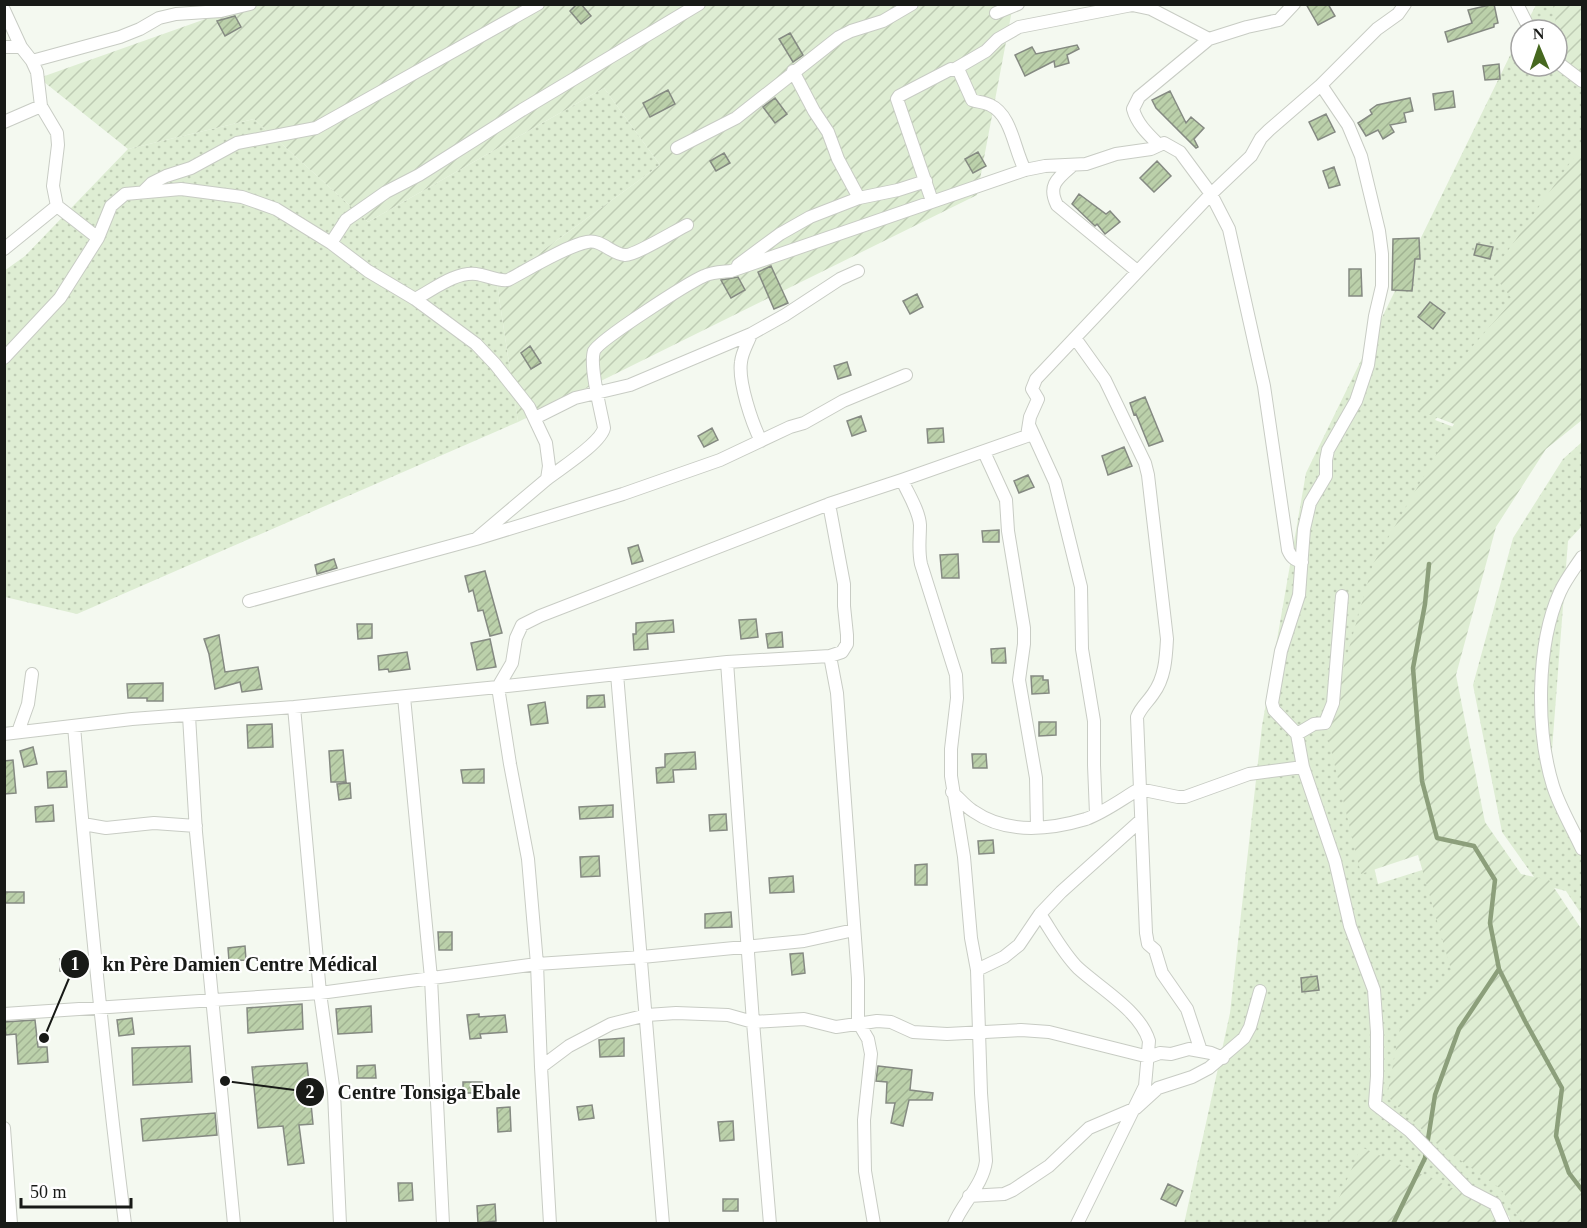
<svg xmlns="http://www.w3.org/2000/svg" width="1587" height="1228" viewBox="0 0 1587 1228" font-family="'Times New Roman',serif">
<defs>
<pattern id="grass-dots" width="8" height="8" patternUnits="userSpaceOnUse" patternTransform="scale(1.5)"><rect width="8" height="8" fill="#deedd3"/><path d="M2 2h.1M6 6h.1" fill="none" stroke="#becbb4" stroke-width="1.8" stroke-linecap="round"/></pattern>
<pattern id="garden-furrows" width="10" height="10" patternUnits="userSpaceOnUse" patternTransform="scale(1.5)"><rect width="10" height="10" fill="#deedd3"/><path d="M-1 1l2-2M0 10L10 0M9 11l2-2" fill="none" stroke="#becbb4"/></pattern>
<pattern id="building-hatch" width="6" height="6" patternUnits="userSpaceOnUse" patternTransform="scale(1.5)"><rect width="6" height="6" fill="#bbd0aa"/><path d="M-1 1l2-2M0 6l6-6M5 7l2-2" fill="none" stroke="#a0b292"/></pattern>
</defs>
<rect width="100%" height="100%" fill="#f4f9f0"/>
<path fill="url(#grass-dots)" d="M 1536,5 L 1555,5 L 1582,76 L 1582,181 L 1530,311 L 1435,420 L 1472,434 L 1344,739 L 1378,884 L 1435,866 L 1519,1199 L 1534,1223 L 1511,1223 L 1509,1216 L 1378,1157 L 1349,1223 L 1184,1224 L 1230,1013 L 1262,726 L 1306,473 L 1521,33 L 1521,66 L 1557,66 L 1557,30 L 1523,30 Z
M 604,88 L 660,165 L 497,284 L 518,422 L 77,614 L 5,597 L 4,271 L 25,256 L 128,149 L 254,119 L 368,222 Z
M 1582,442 L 1582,526 L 1568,541 L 1549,789 L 1582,858 L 1582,915 L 1566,891 L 1539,884 L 1502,832 L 1473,685 L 1513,538 L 1563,459 Z"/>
<path fill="url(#garden-furrows)" d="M 245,5 L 1013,5 L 977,195 L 518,422 L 497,284 L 660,165 L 604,88 L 368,222 L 254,119 L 128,149 L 39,78 Z
M 1553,5 L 1582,5 L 1582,79 L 1563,65 Z
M 1582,146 L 1582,420 L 1546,449 L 1496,527 L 1456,675 L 1485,822 L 1521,874 L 1549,880 L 1582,930 L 1582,1223 L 1523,1223 L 1501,1189 L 1436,1143 L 1387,1096 L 1402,1018 L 1452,973 L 1418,855 L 1361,874 L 1326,729 L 1373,564 L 1454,424 L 1417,410 L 1513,300 L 1492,273 Z
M 1361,1147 L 1492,1206 L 1497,1223 L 1328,1224 Z"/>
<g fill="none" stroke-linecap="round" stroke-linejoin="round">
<path stroke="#8c9f7b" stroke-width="4.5" d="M 1429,564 L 1425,604 L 1413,668 L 1422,781 L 1437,838 L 1474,846 L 1495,880 L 1490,923 L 1499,969 L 1525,1021 L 1562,1088 L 1556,1136 L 1569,1173 L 1582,1190
M 1393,1224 L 1425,1158 L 1435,1095 L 1459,1029 L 1499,969"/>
</g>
<path fill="url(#building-hatch)" stroke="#858a82" stroke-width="1.5" d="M 577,4 L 581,4 L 591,16 L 581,24 L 570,11 Z
M 1306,4 L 1328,4 L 1335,16 L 1318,25 Z
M 1494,4 L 1498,23 L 1494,24 L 1494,27 L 1448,42 L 1445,32 L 1472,23 L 1468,10 Z
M 235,16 L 241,27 L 225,36 L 217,21 Z
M 790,33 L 803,55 L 793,62 L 779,39 Z
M 1077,45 L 1079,49 L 1067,55 L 1069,63 L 1055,67 L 1054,61 L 1025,76 L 1015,55 L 1032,47 L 1036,54 Z
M 1499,64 L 1500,79 L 1485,80 L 1483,66 Z
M 668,90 L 675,104 L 650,117 L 643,103 Z
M 1170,91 L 1186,123 L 1191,117 L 1204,128 L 1194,139 L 1198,147 L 1196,148 L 1156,108 L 1152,100 Z
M 1453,91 L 1455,107 L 1435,110 L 1433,94 Z
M 775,98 L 787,114 L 775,123 L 763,107 Z
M 1410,98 L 1413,111 L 1404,113 L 1406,122 L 1390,125 L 1394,132 L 1383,139 L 1378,130 L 1366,136 L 1358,123 L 1372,114 L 1370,110 L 1377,105 Z
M 1326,114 L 1335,132 L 1318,140 L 1309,122 Z
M 978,152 L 986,166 L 973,173 L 965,159 Z
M 724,153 L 730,163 L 716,171 L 710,161 Z
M 1157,161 L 1171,176 L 1154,192 L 1140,178 Z
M 1334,167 L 1340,185 L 1329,188 L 1323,171 Z
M 1079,194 L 1106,214 L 1110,211 L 1120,222 L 1105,234 L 1097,224 L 1095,226 L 1072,204 Z
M 1419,238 L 1420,259 L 1415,259 L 1412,291 L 1392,290 L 1393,239 Z
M 1477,244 L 1493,247 L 1490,259 L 1474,255 Z
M 771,266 L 788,303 L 774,309 L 758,272 Z
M 1349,269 L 1361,269 L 1362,296 L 1349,296 Z
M 738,277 L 745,290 L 731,298 L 721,280 Z
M 917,294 L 923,307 L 910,314 L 903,301 Z
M 1430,302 L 1445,313 L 1433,329 L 1418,317 Z
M 530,346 L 541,363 L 531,369 L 521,353 Z
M 847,362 L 851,375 L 838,379 L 834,366 Z
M 1145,397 L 1163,441 L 1149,446 L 1136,414 L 1134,415 L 1130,403 Z
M 861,416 L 866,431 L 852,436 L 847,421 Z
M 712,428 L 718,440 L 704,447 L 698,436 Z
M 943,428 L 944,442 L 928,443 L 927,429 Z
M 1124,447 L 1132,466 L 1108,475 L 1102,456 Z
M 1028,475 L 1034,487 L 1019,493 L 1014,481 Z
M 999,530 L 999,542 L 983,542 L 982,531 Z
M 638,545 L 643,561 L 632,564 L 628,548 Z
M 958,554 L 959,578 L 942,578 L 940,555 Z
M 334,559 L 337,568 L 317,574 L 315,565 Z
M 485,571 L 502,633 L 490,636 L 483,610 L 478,611 L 473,590 L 469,592 L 465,576 Z
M 756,619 L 758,637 L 741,639 L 739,620 Z
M 673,620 L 674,632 L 647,634 L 648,649 L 634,650 L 633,634 L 636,634 L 636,623 Z
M 357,624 L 372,624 L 372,638 L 358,639 Z
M 782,632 L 783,647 L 768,648 L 766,634 Z
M 219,635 L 225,672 L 258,667 L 262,689 L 242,692 L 240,682 L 215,689 L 209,654 L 204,639 Z
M 490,639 L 496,667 L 477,670 L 471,643 Z
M 1005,648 L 1006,663 L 992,663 L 991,649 Z
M 407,652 L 410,669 L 389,672 L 388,669 L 379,670 L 378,656 Z
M 1031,676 L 1043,676 L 1043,680 L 1048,680 L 1049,693 L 1032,694 Z
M 163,683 L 163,701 L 147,701 L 147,698 L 128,698 L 127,684 Z
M 604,695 L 605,707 L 587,708 L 587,696 Z
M 545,702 L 548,723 L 531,725 L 528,705 Z
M 1039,722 L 1056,722 L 1056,735 L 1039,736 Z
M 272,724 L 273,747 L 248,748 L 247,725 Z
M 33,747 L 37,764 L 24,767 L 20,751 Z
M 343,750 L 346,782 L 331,782 L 329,751 Z
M 695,752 L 696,769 L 673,770 L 674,782 L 657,783 L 656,768 L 665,767 L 665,754 Z
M 972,754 L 986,754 L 987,768 L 973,768 Z
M 13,760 L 16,793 L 4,794 L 4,761 Z
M 484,769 L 484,783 L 463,783 L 461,770 Z
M 66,771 L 67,787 L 48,788 L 47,772 Z
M 350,783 L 351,798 L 339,800 L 337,784 Z
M 53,805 L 54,821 L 36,822 L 35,807 Z
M 613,805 L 613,817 L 580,819 L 579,807 Z
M 726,814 L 727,830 L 710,831 L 709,815 Z
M 993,840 L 994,853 L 979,854 L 978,841 Z
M 599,856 L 600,876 L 581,877 L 580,857 Z
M 927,864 L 927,885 L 915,885 L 915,865 Z
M 793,876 L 794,892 L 770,893 L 769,878 Z
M 5,892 L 24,892 L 24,903 L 5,903 Z
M 731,912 L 732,927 L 705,928 L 705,914 Z
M 438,932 L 452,932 L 452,950 L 439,950 Z
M 245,946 L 246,960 L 229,961 L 228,948 Z
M 803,953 L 805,973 L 792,975 L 790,954 Z
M 60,959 L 78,959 L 78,971 L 60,971 Z
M 1317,976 L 1319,990 L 1302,992 L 1301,978 Z
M 302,1004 L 303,1029 L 248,1033 L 247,1008 Z
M 371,1006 L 372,1032 L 338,1034 L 336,1009 Z
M 479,1014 L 479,1017 L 505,1015 L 507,1032 L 480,1034 L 481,1038 L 470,1039 L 467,1015 Z
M 132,1018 L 134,1034 L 119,1036 L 117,1020 Z
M 35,1020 L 38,1047 L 47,1047 L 48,1062 L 18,1064 L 16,1034 L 6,1035 L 4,1022 Z
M 624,1038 L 624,1056 L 600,1057 L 599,1040 Z
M 190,1046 L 192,1082 L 133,1085 L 132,1048 Z
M 307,1063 L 313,1124 L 299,1125 L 304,1163 L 288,1165 L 283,1126 L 258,1128 L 252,1067 Z
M 375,1065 L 376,1078 L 357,1078 L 357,1066 Z
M 878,1066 L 912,1070 L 910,1090 L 933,1093 L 932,1100 L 909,1100 L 903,1126 L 891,1123 L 895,1103 L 886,1103 L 887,1082 L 876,1081 Z
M 463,1082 L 482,1082 L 482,1093 L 463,1093 Z
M 592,1105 L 594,1118 L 579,1120 L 577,1107 Z
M 510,1107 L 511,1131 L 498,1132 L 497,1108 Z
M 215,1113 L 217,1135 L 143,1141 L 141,1119 Z
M 733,1121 L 734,1140 L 720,1141 L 718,1122 Z
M 398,1183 L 412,1183 L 413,1200 L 399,1201 Z
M 1168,1184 L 1183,1191 L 1176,1206 L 1161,1199 Z
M 723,1199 L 738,1199 L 738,1211 L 723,1211 Z
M 495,1204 L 496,1221 L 478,1223 L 477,1206 Z"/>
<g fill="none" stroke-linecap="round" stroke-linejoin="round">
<g stroke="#c8ccc4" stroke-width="14">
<path id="street" d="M 1517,4 L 1530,30
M 4,10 L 21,47 L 32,61 L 37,72 L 41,106
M 996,13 L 1018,4
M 4,47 L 21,47
M 32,61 L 120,37 L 140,29 L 159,18 L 176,14 L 221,11 L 250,4
M 1557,62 L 1582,81
M 955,69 L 986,51 L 998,39 L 1019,27 L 1132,5 L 1151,9 L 1209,39
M 793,71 L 814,111 L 828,132 L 838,159 L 859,198
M 1321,85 L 1348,125 L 1361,156 L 1379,231 L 1382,254 L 1382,286 L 1375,316 L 1368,365 L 1356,401 L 1328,450 L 1326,460 L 1326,476 L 1310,503 L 1304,529 L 1299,595 L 1281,651 L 1272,703 L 1274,710 L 1297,734 L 1303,767 L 1335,861 L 1350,926 L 1374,990 L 1377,1032 L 1377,1076 L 1375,1104 L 1410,1131 L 1468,1190 L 1495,1204 L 1504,1224
M 4,122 L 41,106 L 57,133 L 58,145 L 53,186 L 57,206 L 98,238 L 60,298 L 4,358
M 1159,145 C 1148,134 1137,124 1133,109 L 1139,97 L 1209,39 L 1247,27 L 1279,20 L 1294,4
M 677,148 L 736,118 L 839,37 L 851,31 L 883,21 L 912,4
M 1073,165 C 1058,178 1047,185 1057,205 L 1137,271
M 143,192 L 152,183 L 166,176 L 191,168 L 237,143 L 316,128 L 538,4
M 932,201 L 897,99 L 899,96 L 951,69 L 959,71 L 972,100 C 978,102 984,102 990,105 C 1012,115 1014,150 1025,170
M 98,238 L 111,206 L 125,194 L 181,189 L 242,197 L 276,209 L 331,243 L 368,271 L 415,299 L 476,344 L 495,364 L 529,407 L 546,443 L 549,466 L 547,479 L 476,539
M 331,243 L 346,220 L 386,192 L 419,175 L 522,110 L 699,4
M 4,249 L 57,206
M 738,265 L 780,234 L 810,217 L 859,198 L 898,190 L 926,181
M 415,299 C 433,290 454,272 476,274 C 486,275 499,282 508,280 C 527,270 566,246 587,242 C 602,239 611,254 625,255 C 634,256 675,231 687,225
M 751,334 C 748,343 742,352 741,362 C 738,382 752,423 761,441
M 1075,338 L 1105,380 L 1145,463 L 1148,475 L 1167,639 C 1166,658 1165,678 1153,694 C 1147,703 1141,707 1137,717 L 1146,933 L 1148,944 L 1155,950 L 1162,973 L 1187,1009 L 1201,1051
M 535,418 L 575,398 L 630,385 L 751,334 L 785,315 L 840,279 L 858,271
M 1029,425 L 1055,482 L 1081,587 L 1082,649 L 1094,721 L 1094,765 L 1096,814
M 984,452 L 1006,500 L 1008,531 L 1024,628 L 1024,644 L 1019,680 L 1036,778 L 1037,827
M 547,479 C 561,468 601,443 604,428 C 601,411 589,366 594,351 C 599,340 688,283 704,276 C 712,272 722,272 731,271 L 1025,170 L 1045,166 L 1086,164 L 1116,154 L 1151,149 L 1164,143 L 1180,152 L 1211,194 L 1229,229 L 1264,386 L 1288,550 C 1291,557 1294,560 1302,562
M 902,480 C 908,494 919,510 920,525 C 920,539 918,550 921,564 L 956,675 L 957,698 L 951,749 L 951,776 L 964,857 L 971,938 L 977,970
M 1582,557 C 1574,569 1566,579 1560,592 C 1536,645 1536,731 1553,786 C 1560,808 1573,829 1582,849
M 249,601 L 476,539 L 623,494 L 720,460 L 790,427 L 804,423 L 843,401 L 906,375
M 830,656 L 837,693 L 858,979 L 858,1022 L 868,1039 L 871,1054 L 864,1120 L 865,1171 L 874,1224
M 727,662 L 753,1022 L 770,1224
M 617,674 L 663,1224
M 404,697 L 431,978 L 443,1224
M 294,707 L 320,993 L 334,1093 L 340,1224
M 189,716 L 196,832 L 234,1224
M 74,726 C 88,892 104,1058 125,1224
M 18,732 L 28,704 L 32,674
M 4,734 L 132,719 L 294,707 L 498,687 L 727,662 L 830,656 L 842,652 L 847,644 L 847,635 L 844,606 L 844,584 L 829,504
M 1297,734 L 1314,724 L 1325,723 L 1333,703 L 1342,596
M 952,792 C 959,798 965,806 973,811 C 1006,834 1049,830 1086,819 C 1105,812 1122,799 1139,789 L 1178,797 L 1185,797 L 1249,774 L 1303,767
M 83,824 L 106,828 L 154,823 L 196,826
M 1040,914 C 1052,932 1063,953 1078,968 C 1101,989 1140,1011 1149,1041 L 1145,1086 L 1077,1224
M 4,1014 L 320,993 L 537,964 L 642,957 L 804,941 L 854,930
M 541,1067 L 569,1046 L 611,1024 L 647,1015 L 676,1013 L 728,1015 L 753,1022 L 804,1019 L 836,1027 L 877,1021 L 891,1022 L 913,1032 L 947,1034 L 1021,1030 L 1049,1032 L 1149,1057 L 1160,1053 L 1171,1054 L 1189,1049 L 1211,1053 L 1223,1058
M 4,1128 L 11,1224
M 969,1196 L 1004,1194 L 1013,1190 L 1049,1166 L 1089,1128 L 1136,1108 L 1158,1088 L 1192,1077 L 1209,1068 L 1244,1038 L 1250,1027 L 1260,991
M 550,1224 L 541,1067 L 537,964 L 528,859 L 510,764 L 498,687 L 512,663 L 516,638 L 522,625 L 540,616 L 829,504 L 902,480 L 1027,436 L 1030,417 L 1038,399 L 1032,389 L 1036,379 L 1211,194 L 1251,156 L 1261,138 L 1269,130 L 1321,85 L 1377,29 L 1398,14 L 1405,4
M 954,1224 C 963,1202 983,1185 986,1161 L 981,1093 L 977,970 L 1004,957 L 1019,945 L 1040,914 L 1061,892 L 1140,821"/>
</g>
<use href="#street" stroke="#fff" stroke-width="12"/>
</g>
<path fill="none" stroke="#181a17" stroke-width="2" d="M44 1038L75 964M225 1081L310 1092"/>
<g fill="#181a17" stroke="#fff" stroke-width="2">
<circle cx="44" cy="1038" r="6"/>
<circle cx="225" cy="1081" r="6"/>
<circle cx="75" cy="964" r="15"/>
<circle cx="310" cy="1092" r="15"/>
</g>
<g font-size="18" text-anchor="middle" font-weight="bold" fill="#fff">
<text x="75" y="970">1</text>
<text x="310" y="1098">2</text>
</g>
<g font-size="20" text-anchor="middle" font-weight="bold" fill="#181a17" stroke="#fff" stroke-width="4.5" stroke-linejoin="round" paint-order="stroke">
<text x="240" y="971">kn Père Damien Centre Médical</text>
<text x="429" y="1099">Centre Tonsiga Ebale</text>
</g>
<rect width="1587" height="1228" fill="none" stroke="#181a17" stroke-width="12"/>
<g transform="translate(1539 48) rotate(358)"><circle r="28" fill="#ffffff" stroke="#a3a3a2" stroke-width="1.5"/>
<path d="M0-4.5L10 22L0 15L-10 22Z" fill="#46681f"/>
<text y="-9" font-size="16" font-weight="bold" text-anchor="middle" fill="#181a17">N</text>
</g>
<path d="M21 1198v9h110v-9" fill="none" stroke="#181a17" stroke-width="3"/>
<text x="30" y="1198" font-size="18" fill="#181a17" stroke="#ffffff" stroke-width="4.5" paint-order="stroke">50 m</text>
</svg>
